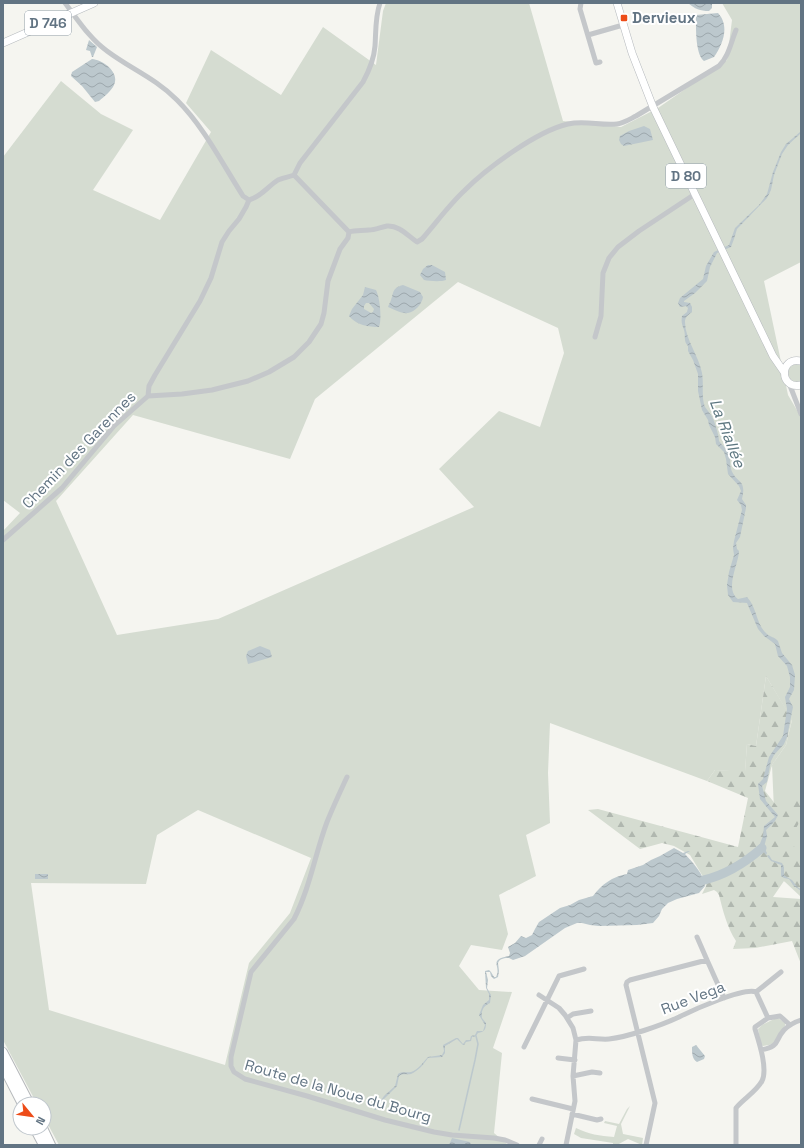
<svg xmlns="http://www.w3.org/2000/svg" width="804" height="1148" viewBox="0 0 804 1148" font-family="'Space Grotesk',sans-serif">
<defs>
<pattern id="forest-firs" width="22" height="20" patternUnits="userSpaceOnUse"><rect width="22" height="20" fill="#d5dcd1"/><path d="M5 1l3.5 6h-7zM16 11l3.5 6h-7z" fill="#b0b7af"/></pattern>
<pattern id="water-waves" width="16" height="10" patternUnits="userSpaceOnUse"><rect width="16" height="10" fill="#bcc8cd"/><path d="M0 5q4-4 8 0t8 0" fill="none" stroke="#9ca7ac"/></pattern>
</defs>
<rect width="100%" height="100%" fill="#f5f5f0"/>
<path fill="#d5dcd1" fill-rule="evenodd" d="M 386,3 L 529,3 L 563,121 L 621,127 L 658,108 L 727,60 L 732,20 L 722,3 L 801,3 L 801,262 L 764,281 L 788,395 L 801,417 L 801,897 L 784,881 L 774,810 L 772,765 L 786,745 L 792,720 L 766,676 L 756,746 L 747,744 L 745,772 L 715,770 L 707,781 L 550,723 L 548,773 L 550,823 L 526,835 L 536,876 L 499,895 L 508,934 L 502,950 L 471,945 L 459,966 L 479,990 L 512,992 L 493,1048 L 502,1053 L 494,1133 L 508,1145 L 59,1145 L 44,1117 L 44,1104 L 37,1104 L 3,1040 L 3,531 L 20,513 L 3,500 L 3,157 L 61,81 L 101,114 L 133,130 L 93,190 L 160,220 L 211,132 L 186,103 L 211,50 L 281,95 L 323,27 L 376,65 L 383,11 ZM 458,282 L 558,328 L 564,353 L 540,427 L 499,411 L 439,469 L 474,507 L 218,619 L 117,635 L 56,501 L 133,415 L 290,459 L 315,399 ZM 198,810 L 311,858 L 290,913 L 249,963 L 225,1065 L 49,1010 L 31,883 L 146,884 L 157,835 Z
M 795,364 L 801,365 L 801,382 L 792,382 C 787,375 786,368 795,364 Z
M 776,1018 L 778,1018 L 785,1023 L 785,1026 L 774,1044 L 763,1046 L 761,1045 L 758,1029 L 762,1025 Z
M 630,1106 L 621,1124 L 623,1134 L 643,1138 L 642,1145 L 628,1139 L 617,1145 L 613,1145 L 613,1143 L 581,1138 L 574,1134 L 576,1128 C 588,1134 600,1136 614,1137 L 617,1126 L 604,1123 L 605,1121 L 619,1124 L 627,1109 Z"/>
<path fill="url(#forest-firs)" d="M 766,676 L 792,719 L 786,745 L 772,765 L 765,791 L 780,810 L 801,791 C 801,816 804,821 787,840 L 801,853 L 801,892 L 784,881 L 773,897 L 801,899 L 801,964 L 792,941 L 755,948 L 733,949 L 736,941 C 727,927 723,911 719,895 L 717,892 L 714,890 L 702,894 L 706,886 L 705,880 L 690,855 L 674,846 L 662,843 L 640,849 L 588,810 L 598,809 L 738,847 L 748,798 L 707,781 L 715,770 L 745,771 L 747,744 L 756,746 Z"/>
<path fill="url(#water-waves)" fill-rule="evenodd" d="M 688,3 L 712,3 L 712,8 L 709,11 C 700,11 695,9 688,3 Z
M 718,13 C 730,26 723,44 714,57 L 704,61 C 695,54 696,27 696,15 Z
M 89,40 L 97,47 L 93,57 L 92,57 L 90,51 L 86,50 Z
M 92,59 C 103,60 120,72 114,85 C 112,90 104,97 99,101 L 95,102 L 82,86 L 71,76 L 72,72 Z
M 801,125 L 801,133 L 788,145 L 782,154 L 774,175 L 771,190 L 767,198 L 737,229 L 734,239 L 731,247 L 717,253 L 710,267 L 707,281 L 695,293 L 684,301 L 684,302 L 690,303 L 692,307 L 692,312 C 688,315 685,317 685,322 C 685,339 699,356 702,373 C 704,384 701,397 705,407 C 707,410 709,412 711,415 C 714,419 719,435 719,441 C 724,447 729,451 730,459 C 730,462 730,466 731,469 C 736,484 747,478 742,499 L 746,505 L 746,508 L 740,537 L 736,543 L 737,549 L 739,551 C 739,563 724,589 738,599 L 747,597 C 757,607 756,625 767,634 C 770,637 775,637 778,641 L 782,653 L 792,665 L 795,675 L 794,690 L 789,699 L 793,707 L 787,737 L 784,744 L 774,755 L 771,761 L 767,782 L 762,786 L 766,801 L 778,815 L 775,821 L 766,830 L 767,836 L 764,847 L 767,853 L 766,855 L 759,846 L 763,836 L 764,826 L 775,817 L 760,799 L 758,784 L 763,779 L 769,757 L 783,736 L 787,709 L 785,697 L 790,687 L 790,677 L 787,666 L 778,656 L 775,644 L 764,636 L 758,629 L 747,603 L 733,602 L 728,595 L 727,585 L 729,572 L 734,555 L 733,548 L 734,541 L 742,510 L 741,505 L 737,500 L 741,491 L 739,486 L 728,474 L 726,459 L 724,452 L 716,444 L 715,437 L 709,425 L 708,420 L 702,410 L 698,391 L 698,374 L 693,360 L 688,351 L 688,346 C 683,341 686,336 684,330 C 682,324 681,323 682,316 L 687,312 L 688,308 L 686,306 L 680,307 L 678,303 L 680,298 L 703,279 L 706,266 L 714,252 L 729,245 L 735,228 L 759,205 L 767,194 L 773,172 L 781,152 L 786,144 L 800,132 Z
M 644,126 L 650,129 L 653,140 L 624,146 L 621,144 L 619,140 L 620,136 L 629,131 Z
M 428,265 L 432,265 L 445,272 L 446,280 C 441,282 429,281 424,280 L 420,275 L 423,269 Z
M 403,285 L 420,292 L 423,297 C 422,304 415,312 408,313 C 402,314 393,309 388,307 C 389,304 390,303 391,300 C 394,292 392,288 403,285 Z
M 365,287 L 376,290 C 380,298 382,319 379,327 C 369,327 356,325 349,316 L 352,309 L 363,295 ZM 366,303 L 369,303 L 374,309 L 373,312 L 371,313 L 364,309 L 364,306 Z
M 260,646 L 270,650 L 272,657 L 248,664 L 246,656 L 248,651 Z
M 674,848 L 683,853 L 688,851 L 690,851 L 685,854 C 693,863 704,874 705,886 L 699,893 L 677,899 L 668,903 L 662,909 L 659,916 L 653,923 L 637,925 L 599,926 L 590,925 L 582,923 L 577,923 L 565,928 L 525,956 L 513,960 L 509,958 C 505,958 500,958 498,963 L 499,971 L 498,977 L 494,979 L 491,976 L 490,972 L 486,972 L 488,980 L 487,988 L 491,995 L 490,1003 C 483,1006 481,1011 482,1018 L 486,1023 C 486,1030 484,1032 478,1033 L 476,1036 L 472,1037 L 471,1041 L 466,1042 L 464,1045 L 463,1045 L 457,1039 L 445,1046 L 445,1053 L 442,1057 L 428,1058 C 424,1064 418,1071 411,1074 C 407,1075 403,1073 399,1076 L 397,1086 L 378,1105 L 376,1110 L 374,1110 L 384,1096 L 395,1086 L 398,1074 C 402,1071 406,1073 411,1072 C 418,1070 423,1062 428,1057 L 442,1055 L 444,1051 L 443,1045 L 456,1038 L 458,1038 L 463,1044 L 466,1040 L 470,1040 L 471,1036 L 475,1035 L 477,1031 L 483,1031 L 485,1025 L 479,1015 L 483,1005 L 489,1000 L 489,994 L 486,988 L 485,971 L 489,970 L 491,972 L 494,977 L 496,977 C 502,966 487,960 509,956 L 510,953 L 508,947 L 515,943 L 521,936 L 526,938 L 532,935 L 535,929 L 539,922 L 560,908 L 570,905 L 579,900 L 593,896 C 602,884 612,877 627,874 L 628,870 L 643,865 L 651,860 L 660,856 Z
M 769,855 L 772,860 L 782,863 L 784,867 L 784,875 C 786,877 789,878 792,880 C 795,883 796,887 801,889 L 801,891 L 793,885 L 789,879 L 784,878 L 781,876 L 781,865 L 771,861 L 767,856 Z
M 35,874 L 48,874 L 48,879 L 35,879 Z
M 696,1045 L 705,1056 L 704,1059 L 697,1062 C 692,1059 692,1053 692,1047 Z
M 452,1138 L 470,1142 L 471,1145 L 449,1145 Z"/>
<g fill="none" stroke-linecap="round" stroke-linejoin="round">
<path stroke="#bcc8cd" stroke-width="1.5" d="M 459,1130 L 475,1060 L 478,1044 L 476,1036"/>
<path stroke="#bcc8cd" stroke-width="9" d="M 704,880 C 725,875 746,862 762,848"/>
<g stroke="#b6babe" stroke-width="8">
<path id="major" d="M 617,3 L 632,53 L 653,107 L 773,356 L 784,372
M 3,43 L 94,3
M 801,361 C 779,356 779,390 801,385"/>
</g>
<g stroke="#b6b9bc" stroke-width="10">
<path id="highway" d="M 3,1052 L 30,1104
M 3,1067 L 22,1104
M 34,1128 L 43,1145
M 43,1128 L 51,1145"/>
</g>
<path stroke="#c4c7ca" stroke-width="5" d="M 65,3 C 78,20 90,39 107,51 C 131,69 155,78 177,100 C 204,127 222,163 243,196 L 249,200 C 261,197 267,187 278,180 C 282,178 289,177 294,175 L 349,232 C 356,230 362,231 369,230 C 375,230 381,227 387,226 C 399,225 408,236 417,242 L 422,239 C 436,223 449,205 464,191 C 487,168 537,131 568,124 C 585,120 601,126 617,124 C 624,123 630,119 636,116 L 719,66 C 729,56 731,42 736,30
M 581,3 L 580,9 L 596,63 L 600,62
M 588,35 L 623,25
M 294,175 L 300,163 L 363,82 C 369,71 374,59 375,46 C 376,32 375,17 380,3
M 595,337 L 601,316 L 603,273 L 609,258 L 618,247 L 639,231 L 695,194
M 789,383 L 801,414
M 148,396 L 149,386 L 155,375 L 200,301 L 211,278 L 222,242 L 229,231 L 239,219 L 246,207 L 249,200
M 3,540 L 62,488 L 114,426 L 148,396 L 182,394 L 212,390 L 248,381 L 269,372 L 294,357 L 309,342 L 321,324 L 324,313 L 328,281 L 340,249 L 348,238 L 349,232
M 347,777 C 340,792 333,807 327,822 C 315,854 310,888 294,919 L 251,972 L 231,1057 L 231,1066 L 234,1072 L 245,1079 L 307,1096 L 385,1120 L 434,1132 L 452,1135 L 494,1138 L 505,1140 L 517,1145
M 697,937 L 707,960
M 756,992 L 781,972
M 756,992 L 768,1018
M 539,995 L 559,1008 L 565,1015 L 573,1028 L 576,1040 L 573,1076 L 575,1101 L 566,1145
M 567,1018 L 573,1014 L 591,1011
M 576,1040 C 589,1036 597,1040 609,1039 C 628,1037 662,1025 679,1017 C 693,1010 744,987 756,992
M 524,1047 L 559,976 L 584,969
M 761,1050 C 781,1046 774,1041 784,1030 C 789,1025 795,1022 801,1020
M 558,1058 L 575,1060
M 573,1076 L 592,1072 L 600,1073
M 532,1099 L 573,1109
M 572,1114 L 597,1120 L 601,1119
M 539,1145 L 542,1139
M 646,1145 L 655,1103 L 626,985 L 627,982 L 630,980 L 707,960 L 724,998
M 736,1145 L 736,1108 C 743,1099 756,1092 762,1081 C 768,1069 759,1042 755,1029 L 755,1027 L 768,1018 L 780,1016 L 790,1025"/>
<use href="#major" stroke="#fff" stroke-width="7"/>
<use href="#highway" stroke="#fff" stroke-width="8"/>
</g>
<rect fill="#ed4c18" stroke="#fff" stroke-width="1.5" x="620" y="14" width="8" height="8" rx="2"/>
<g text-anchor="middle" stroke-width="4" stroke-linejoin="round" paint-order="stroke">
<g fill="#fff" stroke="#919ea8" stroke-width="1">
<rect x="25" y="11" width="46" height="24" rx="3"/>
<rect x="666" y="164" width="40" height="24" rx="3"/>
</g>
<g font-size="14" font-weight="bold" fill="#627483">
<text x="48" y="28">D 746</text>
<text x="686" y="181">D 80</text>
</g>
<g font-size="15" font-weight="bold" fill="#627483" stroke="#fff" text-anchor="start">
<text x="632" y="23">Dervieux</text>
</g>
<g font-size="15" fill="#627483" stroke="#fff">
<text transform="translate(79 450) rotate(-46)" y="5">Chemin des Garennes</text>
<text transform="translate(693 998) rotate(-21)" y="5">Rue Vega</text>
<text transform="translate(338 1091) rotate(16)" y="5">Route de la Noue du Bourg</text>
</g>
<g font-size="16" font-style="italic" fill="#5d7781" stroke="#fff">
<text transform="translate(728 433) rotate(69)" y="6">La Riallée</text>
</g>
</g>
<rect width="804" height="1148" fill="none" stroke="#627483" stroke-width="8"/>
<g transform="translate(32 1116) rotate(119)"><circle r="19" fill="#ffffff" stroke="#c0c7cd"/>
<path d="M0-3L7 15L0 10L-7 15Z" fill="#ed4c18"/>
<text y="-6" font-size="11" font-weight="bold" text-anchor="middle" fill="#627483">N</text>
</g>
</svg>
